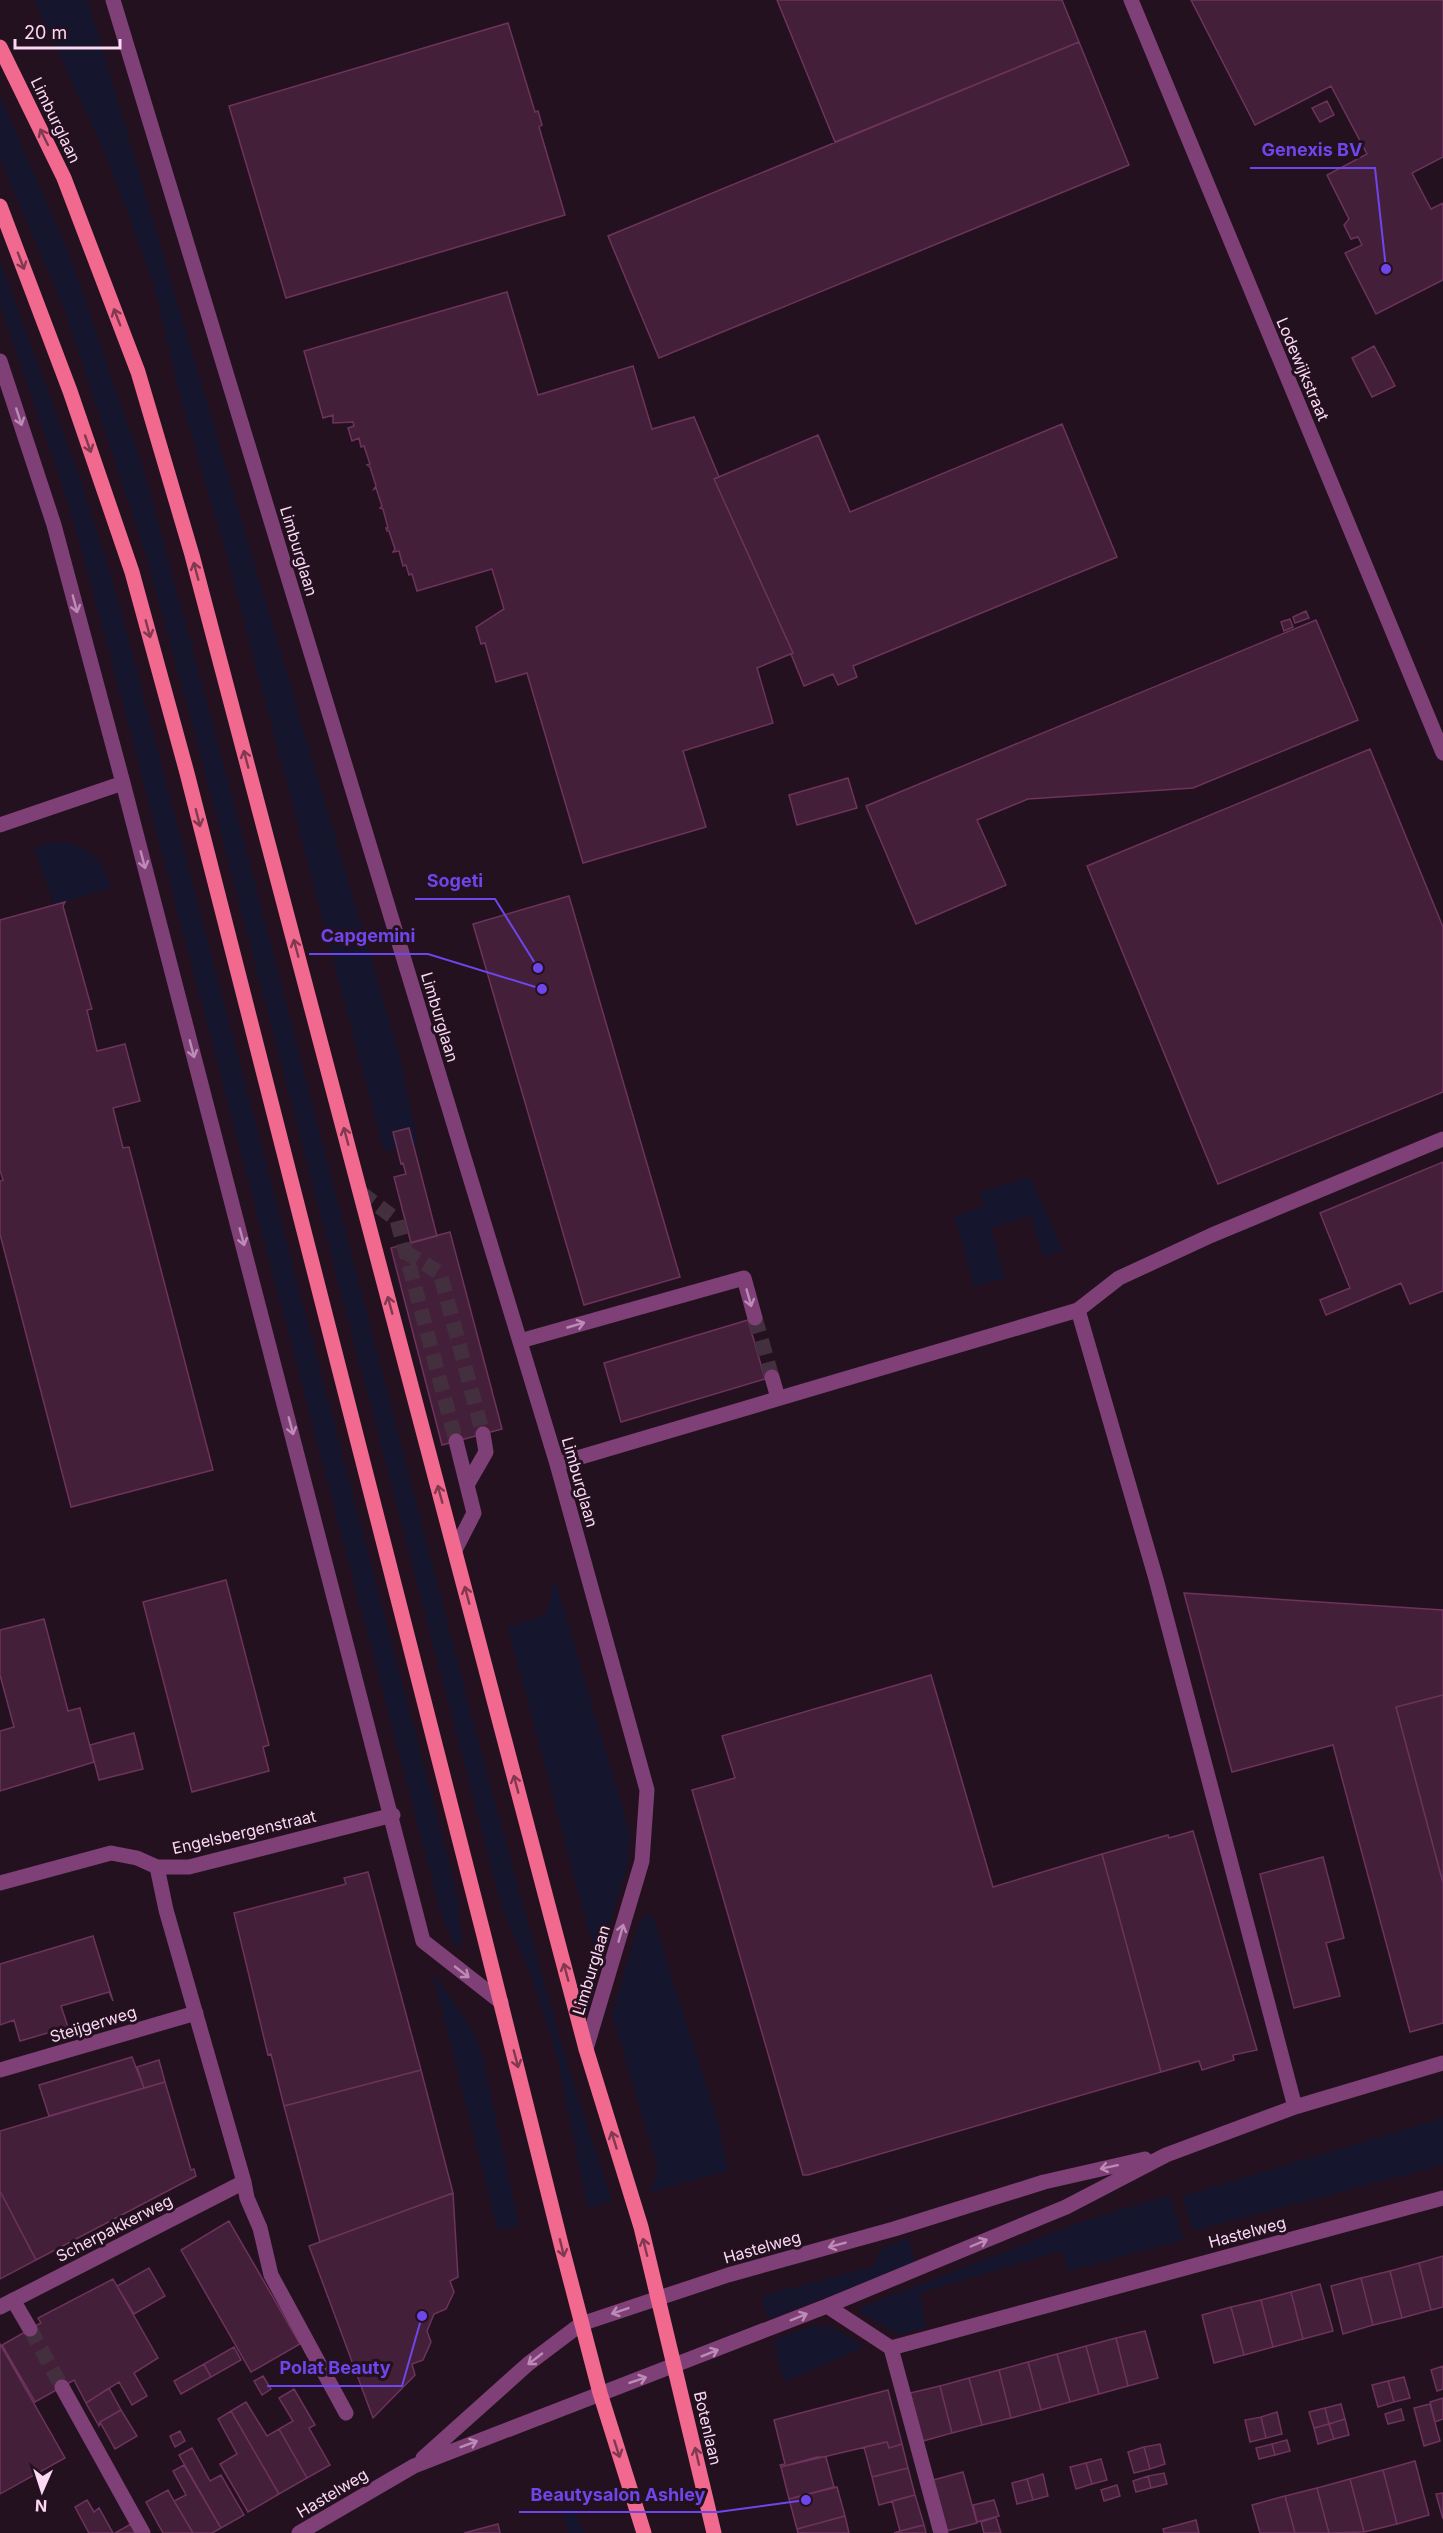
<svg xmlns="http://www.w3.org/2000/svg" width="1443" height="2533" viewBox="0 0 1443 2533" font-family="Inter,sans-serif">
<rect width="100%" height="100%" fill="#24111f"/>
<path fill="#16152e" d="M 34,0 L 88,0 L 399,1053 L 418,1144 L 384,1152 L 224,545 L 181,400 L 154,285 L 108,160 Z
M 0,96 L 69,253 L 146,477 L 235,807 L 478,1740 L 560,2040 L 612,2201 L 588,2208 L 556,2053 L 531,1975 L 502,1908 L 188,708 L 146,556 L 64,308 L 0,159 Z
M 0,261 L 84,489 L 121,610 L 451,1869 L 459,1906 L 462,1945 L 458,1947 L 454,1944 L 441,1913 L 95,598 L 66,496 L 0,305 Z
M 59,842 C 88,844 104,861 111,888 L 54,905 L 34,847 Z
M 1030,1177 L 1063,1251 L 1043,1257 L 1031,1216 L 991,1228 L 1005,1279 L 974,1286 L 954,1216 L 984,1207 L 980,1192 Z
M 556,1583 L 630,1833 L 628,1865 L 599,1958 L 595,1955 L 508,1627 L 546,1615 L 553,1584 Z
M 645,1915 L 653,1917 L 717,2119 L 728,2171 L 650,2192 L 658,2169 L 612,2015 L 640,1919 Z
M 433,1976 L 437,1978 L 469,2025 L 481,2050 L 519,2225 L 498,2231 Z
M 1443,2118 L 1443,2165 L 1192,2231 L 1183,2196 Z
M 1170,2195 L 1184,2240 L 1068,2271 L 1061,2251 L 920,2293 L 926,2327 L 900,2335 L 859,2312 L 860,2308 L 1081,2222 Z
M 908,2239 L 916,2264 L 768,2319 L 761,2296 L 872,2267 L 883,2247 Z
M 812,2325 L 834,2328 L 861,2344 L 862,2348 L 784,2382 L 774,2340 Z
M 573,2509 L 584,2533 L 569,2533 L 563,2510 Z"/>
<path fill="#441f39" stroke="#6d335c" stroke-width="1.5" d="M 777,0 L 1062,0 L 1079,42 L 835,142 Z
M 1191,0 L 1443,0 L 1443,157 L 1412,173 L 1431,209 L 1443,203 L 1443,280 L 1376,314 L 1345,253 L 1362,245 L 1358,237 L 1351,239 L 1344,225 L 1349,219 L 1327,175 L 1367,154 L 1331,86 L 1255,125 Z
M 508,23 L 535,112 L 538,111 L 542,125 L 539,127 L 565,215 L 286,298 L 229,106 Z
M 1079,42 L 1129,165 L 659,358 L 608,236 Z
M 1327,101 L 1334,115 L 1320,122 L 1312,108 Z
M 507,292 L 538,395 L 633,366 L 652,429 L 694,417 L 719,477 L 714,479 L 793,653 L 757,668 L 773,723 L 683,751 L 706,827 L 583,863 L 527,673 L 496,682 L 485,643 L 481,644 L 476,627 L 504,609 L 492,569 L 417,591 L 412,574 L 409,575 L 406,565 L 403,566 L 399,551 L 393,552 L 395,549 L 389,531 L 387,531 L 386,528 L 388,528 L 383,509 L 380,508 L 382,506 L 376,488 L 374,489 L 376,486 L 370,467 L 367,465 L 370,464 L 364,446 L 361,447 L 359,438 L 352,441 L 348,428 L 354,426 L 353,422 L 333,423 L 333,415 L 323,418 L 304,351 Z
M 1374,346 L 1395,386 L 1372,397 L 1352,358 Z
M 1062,424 L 1117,557 L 853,666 L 857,677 L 838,685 L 833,674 L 804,686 L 791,654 L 793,653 L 714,479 L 818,435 L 850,512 Z
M 1306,611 L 1309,618 L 1295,623 L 1293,617 Z
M 1290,619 L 1293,627 L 1284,631 L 1281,622 Z
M 1316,620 L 1358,720 L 1193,788 L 1028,799 L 977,820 L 1006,885 L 916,924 L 866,806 Z
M 1370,749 L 1443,927 L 1443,1092 L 1218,1184 L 1087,866 Z
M 848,778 L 857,808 L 797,825 L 789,795 Z
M 569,896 L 680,1277 L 584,1305 L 473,924 Z
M 65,902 L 63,906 L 91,1006 L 92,1009 L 87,1010 L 97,1051 L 125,1044 L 140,1101 L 113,1108 L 123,1148 L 129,1147 L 213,1470 L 71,1507 L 0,1234 L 0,1181 L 3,1180 L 0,1170 L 0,920 Z
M 409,1128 L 437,1236 L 411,1243 L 394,1177 L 406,1174 L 403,1163 L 401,1164 L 393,1132 Z
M 1443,1162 L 1443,1291 L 1410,1304 L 1401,1283 L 1326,1315 L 1320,1300 L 1350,1288 L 1320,1213 Z
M 450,1232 L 502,1429 L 442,1445 L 391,1248 Z
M 748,1320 L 765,1379 L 621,1422 L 604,1363 Z
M 226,1580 L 269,1745 L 263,1747 L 269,1771 L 192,1792 L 143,1602 Z
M 1184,1593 L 1443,1610 L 1443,1695 L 1396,1707 L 1443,1883 L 1443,2023 L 1410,2032 L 1333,1745 L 1232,1772 Z
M 44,1619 L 68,1711 L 80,1708 L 94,1762 L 0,1791 L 0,1731 L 14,1727 L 0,1675 L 0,1630 Z
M 931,1675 L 993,1887 L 1102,1854 L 1161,2072 L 808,2175 L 803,2175 L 692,1790 L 735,1778 L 722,1736 Z
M 1443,1695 L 1443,1883 L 1396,1707 Z
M 134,1733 L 143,1769 L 99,1780 L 90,1745 Z
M 1193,1831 L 1257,2050 L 1233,2055 L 1234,2060 L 1202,2070 L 1199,2061 L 1161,2072 L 1102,1854 L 1168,1835 L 1169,1838 Z
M 1323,1857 L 1344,1938 L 1326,1943 L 1340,1996 L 1294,2008 L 1260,1874 Z
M 368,1872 L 421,2070 L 284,2106 L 271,2054 L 268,2055 L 234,1913 L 346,1884 L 344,1878 Z
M 93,1936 L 113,2001 L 109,1992 L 61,2006 L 68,2027 L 20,2041 L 14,2020 L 0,2025 L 0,1964 Z
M 132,2057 L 144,2088 L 49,2116 L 39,2085 Z
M 159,2060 L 165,2082 L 144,2088 L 137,2067 Z
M 421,2070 L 453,2193 L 320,2242 L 284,2106 Z
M 165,2082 L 191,2170 L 194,2169 L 196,2176 L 36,2260 L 0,2191 L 0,2131 Z
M 0,2191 L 36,2260 L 0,2279 Z
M 453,2193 L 458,2277 L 450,2281 L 454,2292 L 446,2309 L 434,2314 L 427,2331 L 431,2342 L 423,2360 L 412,2364 L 415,2375 L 373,2418 L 309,2246 Z
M 229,2221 L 300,2344 L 251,2372 L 181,2250 Z
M 1443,2256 L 1443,2307 L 1431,2310 L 1419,2263 Z
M 1419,2263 L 1431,2310 L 1402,2318 L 1390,2271 Z
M 149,2268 L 165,2296 L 134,2314 L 117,2286 Z
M 1390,2271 L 1402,2318 L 1373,2325 L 1361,2278 Z
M 1361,2278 L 1373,2325 L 1343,2334 L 1331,2286 Z
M 113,2279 L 158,2358 L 134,2373 L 147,2396 L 132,2405 L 119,2382 L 86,2403 L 74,2380 L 35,2402 L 2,2345 L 41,2323 L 38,2318 Z
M 1320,2284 L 1333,2331 L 1303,2339 L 1291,2292 Z
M 1291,2292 L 1303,2339 L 1273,2347 L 1261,2300 Z
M 1261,2300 L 1273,2347 L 1244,2355 L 1231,2307 Z
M 1231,2307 L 1244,2355 L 1214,2363 L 1202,2315 Z
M 1145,2331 L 1158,2378 L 1128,2386 L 1116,2338 Z
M 1116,2338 L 1128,2386 L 1099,2394 L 1086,2346 Z
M 0,2344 L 65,2458 L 0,2494 Z
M 1086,2346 L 1099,2394 L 1070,2402 L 1057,2354 Z
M 234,2347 L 241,2360 L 211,2377 L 204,2364 Z
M 1057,2354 L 1070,2402 L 1041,2410 L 1028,2362 Z
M 1028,2362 L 1041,2410 L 1011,2418 L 999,2370 Z
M 204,2364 L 211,2377 L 181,2394 L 174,2381 Z
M 1443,2366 L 1443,2389 L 1437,2391 L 1431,2370 Z
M 999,2370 L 1011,2418 L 982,2425 L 969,2378 Z
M 263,2376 L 271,2389 L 262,2395 L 254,2381 Z
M 1404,2377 L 1410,2398 L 1394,2402 L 1388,2381 Z
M 969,2378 L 982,2425 L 952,2433 L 940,2386 Z
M 1388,2381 L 1394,2402 L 1378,2407 L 1372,2385 Z
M 940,2386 L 952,2433 L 923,2441 L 910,2393 Z
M 109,2388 L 121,2410 L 100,2422 L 99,2426 L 86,2403 Z
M 294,2389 L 315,2425 L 309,2428 L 330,2465 L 307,2478 L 279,2429 L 293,2421 L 279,2398 Z
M 888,2390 L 902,2444 L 889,2448 L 887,2442 L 781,2467 L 780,2465 L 785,2464 L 774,2420 Z
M 1443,2398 L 1443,2419 L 1435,2422 L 1430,2402 Z
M 246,2402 L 267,2436 L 279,2429 L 307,2478 L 279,2494 L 231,2411 Z
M 1341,2404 L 1345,2419 L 1329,2424 L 1325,2408 Z
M 1430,2404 L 1440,2441 L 1424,2446 L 1414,2408 Z
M 1325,2408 L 1329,2424 L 1314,2428 L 1309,2412 Z
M 1401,2409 L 1404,2420 L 1388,2424 L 1385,2414 Z
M 121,2410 L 137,2436 L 115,2449 L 100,2422 Z
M 231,2411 L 279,2494 L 248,2512 L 220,2464 L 237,2454 L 218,2419 Z
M 1277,2412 L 1282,2434 L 1266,2438 L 1261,2417 Z
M 1261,2417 L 1266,2438 L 1250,2442 L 1245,2420 Z
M 1345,2419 L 1349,2435 L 1334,2439 L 1329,2424 Z
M 1329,2424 L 1334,2439 L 1318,2444 L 1314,2428 Z
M 180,2431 L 185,2441 L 175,2447 L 170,2436 Z
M 1287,2440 L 1290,2451 L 1275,2455 L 1272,2444 Z
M 887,2442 L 889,2448 L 902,2444 L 908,2468 L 872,2477 L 864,2447 Z
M 1160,2444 L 1165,2464 L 1150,2469 L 1144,2447 Z
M 1272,2444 L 1275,2455 L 1259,2459 L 1256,2448 Z
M 1144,2447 L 1150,2469 L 1134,2473 L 1128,2452 Z
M 192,2448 L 210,2481 L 221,2475 L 244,2515 L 221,2528 L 179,2455 Z
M 817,2457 L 826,2457 L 834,2487 L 789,2499 L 781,2467 Z
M 1101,2459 L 1107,2480 L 1092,2484 L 1086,2463 Z
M 1415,2461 L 1429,2515 L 1397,2524 L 1383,2470 Z
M 1086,2463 L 1092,2484 L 1076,2489 L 1070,2467 Z
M 184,2465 L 221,2528 L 212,2533 L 193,2533 L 174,2501 L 186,2495 L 173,2471 Z
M 908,2468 L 915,2495 L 879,2505 L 872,2477 Z
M 1383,2470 L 1397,2524 L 1364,2532 L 1350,2479 Z
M 963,2472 L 977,2523 L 946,2531 L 933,2480 Z
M 1164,2473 L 1167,2484 L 1151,2488 L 1148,2476 Z
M 1043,2474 L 1048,2496 L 1033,2500 L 1027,2479 Z
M 1148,2476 L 1151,2488 L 1136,2492 L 1133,2481 Z
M 1027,2479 L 1033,2500 L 1017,2504 L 1012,2483 Z
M 1350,2479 L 1364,2532 L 1329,2533 L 1317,2488 Z
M 1117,2485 L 1120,2496 L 1104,2501 L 1101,2490 Z
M 837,2487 L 845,2516 L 797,2529 L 789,2499 Z
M 1317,2488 L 1329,2533 L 1295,2533 L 1285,2496 Z
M 168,2490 L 174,2501 L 193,2533 L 163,2533 L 146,2502 Z
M 1443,2493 L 1443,2519 L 1436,2494 Z
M 915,2495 L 924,2525 L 900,2531 L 892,2501 Z
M 1285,2496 L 1295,2533 L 1260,2533 L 1252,2505 Z
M 87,2500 L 94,2512 L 99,2508 L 113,2533 L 89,2533 L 75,2507 Z
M 994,2500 L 999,2516 L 977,2522 L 973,2505 Z
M 845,2516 L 849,2533 L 798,2533 L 797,2529 Z
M 996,2517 L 1001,2533 L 984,2533 L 981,2522 Z
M 1196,2520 L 1199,2533 L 1164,2533 L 1163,2529 Z
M 131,2524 L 136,2533 L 115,2533 Z
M 498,2524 L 500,2533 L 464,2533 Z
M 924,2525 L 926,2533 L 894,2533 L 900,2531 Z"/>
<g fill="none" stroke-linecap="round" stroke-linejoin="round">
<path stroke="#442f3f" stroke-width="15" stroke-dasharray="15 8" stroke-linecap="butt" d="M 361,1193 L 397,1220 L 456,1441
M 405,1252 L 440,1273 L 483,1434
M 755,1318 L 772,1377
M 30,2329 L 62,2387"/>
<path stroke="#7f4077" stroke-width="15" d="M 113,0 L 557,1464 L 647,1790 L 642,1861 L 586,2049
M 1131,0 L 1443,753
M 0,361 L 54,525 L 123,783 L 423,1941 L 501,2002
M 0,825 L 123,783
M 520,1341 L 744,1278 L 755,1318
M 772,1377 L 778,1398
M 557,1464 L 1078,1310
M 467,1485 L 486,1452 L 483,1434
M 455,1550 L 474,1513 L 456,1441
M 157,1867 L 166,1910 L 244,2182 L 247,2198 L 260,2228 L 271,2275 L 346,2413
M 0,1883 L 111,1853 L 137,1858 L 157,1867 L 189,1867 L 393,1815
M 0,2070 L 196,2013
M 1295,2107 L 1156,1579 L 1078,1310 L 1119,1278 L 1212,1235 L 1443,1139
M 13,2300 L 30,2329
M 827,2306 L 891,2348 L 1443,2198
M 0,2307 L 244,2182
M 891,2348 L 941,2533
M 62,2387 L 143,2533
M 423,2458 L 528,2364 L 581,2324 L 728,2275 L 894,2229 L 1044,2182 L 1145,2159
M 299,2533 L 414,2466 L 827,2306 L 1066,2207 L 1166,2155 L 1295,2107 L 1443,2063"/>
<path stroke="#f1698f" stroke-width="15" d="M 0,47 L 64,178 L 138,372 L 192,555 L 586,2049 L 641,2227 L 714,2533
M 0,206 L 70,391 L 132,572 L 187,773 L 483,1932 L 562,2248 L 600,2393 L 644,2533"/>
</g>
<defs><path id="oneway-shaft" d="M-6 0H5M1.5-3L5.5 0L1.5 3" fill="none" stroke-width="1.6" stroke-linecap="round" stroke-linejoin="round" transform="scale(1.5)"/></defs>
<g stroke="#803951">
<use href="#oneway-shaft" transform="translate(44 137) rotate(-116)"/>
<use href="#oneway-shaft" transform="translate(21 261) rotate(69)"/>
<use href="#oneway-shaft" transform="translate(117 317) rotate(-111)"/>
<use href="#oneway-shaft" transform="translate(88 444) rotate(71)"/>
<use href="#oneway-shaft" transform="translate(196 571) rotate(-105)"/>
<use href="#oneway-shaft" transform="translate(148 629) rotate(75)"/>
<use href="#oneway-shaft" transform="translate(246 759) rotate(-105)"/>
<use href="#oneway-shaft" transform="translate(198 818) rotate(76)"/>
<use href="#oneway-shaft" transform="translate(296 948) rotate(-105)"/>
<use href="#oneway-shaft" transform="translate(346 1136) rotate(-105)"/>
<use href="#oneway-shaft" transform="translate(390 1305) rotate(-105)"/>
<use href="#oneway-shaft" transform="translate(440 1494) rotate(-105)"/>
<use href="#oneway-shaft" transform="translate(467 1595) rotate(-105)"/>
<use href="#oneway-shaft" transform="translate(516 1784) rotate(-105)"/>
<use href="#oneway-shaft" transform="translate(566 1972) rotate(-105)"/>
<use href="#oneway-shaft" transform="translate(516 2059) rotate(75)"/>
<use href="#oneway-shaft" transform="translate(614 2140) rotate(-107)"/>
<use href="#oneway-shaft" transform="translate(645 2247) rotate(-104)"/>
<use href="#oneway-shaft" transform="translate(562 2248) rotate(76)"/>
<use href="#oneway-shaft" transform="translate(617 2449) rotate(72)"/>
<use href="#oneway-shaft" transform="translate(697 2456) rotate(-103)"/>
</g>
<g stroke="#bd8cb6">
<use href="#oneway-shaft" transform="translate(19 417) rotate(72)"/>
<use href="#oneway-shaft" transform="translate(75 604) rotate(75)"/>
<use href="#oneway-shaft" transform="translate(143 860) rotate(75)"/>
<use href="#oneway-shaft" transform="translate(192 1049) rotate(75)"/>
<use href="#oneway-shaft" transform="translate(242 1237) rotate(75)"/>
<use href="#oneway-shaft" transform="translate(749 1298) rotate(74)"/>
<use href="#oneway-shaft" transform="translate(576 1325) rotate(-16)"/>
<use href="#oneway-shaft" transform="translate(291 1426) rotate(75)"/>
<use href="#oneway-shaft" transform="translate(621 1933) rotate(-74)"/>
<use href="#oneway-shaft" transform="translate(462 1972) rotate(38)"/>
<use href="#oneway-shaft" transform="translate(1109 2167) rotate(168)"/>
<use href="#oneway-shaft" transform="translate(979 2243) rotate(-23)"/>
<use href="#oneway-shaft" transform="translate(837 2245) rotate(165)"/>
<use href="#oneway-shaft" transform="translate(620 2311) rotate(161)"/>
<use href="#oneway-shaft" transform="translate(799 2317) rotate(-22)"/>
<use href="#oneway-shaft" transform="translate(710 2353) rotate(-22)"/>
<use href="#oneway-shaft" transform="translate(535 2359) rotate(142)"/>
<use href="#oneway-shaft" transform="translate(638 2380) rotate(-19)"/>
<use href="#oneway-shaft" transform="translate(469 2444) rotate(-21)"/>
</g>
<g text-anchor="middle" stroke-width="6" stroke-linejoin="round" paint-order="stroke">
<g font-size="16" fill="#fbd8f4" stroke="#24111f">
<text transform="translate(56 120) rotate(64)" y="6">Limburglaan</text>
<text transform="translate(1303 369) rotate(67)" y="6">Lodewijkstraat</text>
<text transform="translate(299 551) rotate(73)" y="6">Limburglaan</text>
<text transform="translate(440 1017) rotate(73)" y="6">Limburglaan</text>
<text transform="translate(580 1482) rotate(74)" y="6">Limburglaan</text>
<text transform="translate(244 1832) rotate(-13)" y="6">Engelsbergenstraat</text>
<text transform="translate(591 1970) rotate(-73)" y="6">Limburglaan</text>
<text transform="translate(93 2024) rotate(-17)" y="6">Steijgerweg</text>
<text transform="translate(114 2228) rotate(-27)" y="6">Scherpakkerweg</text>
<text transform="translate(1247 2232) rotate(-15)" y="6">Hastelweg</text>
<text transform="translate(762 2247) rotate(-16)" y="6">Hastelweg</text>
<text transform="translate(708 2428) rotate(77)" y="6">Botenlaan</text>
<text transform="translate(332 2493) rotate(-31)" y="6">Hastelweg</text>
</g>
</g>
<path fill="none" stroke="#6e46ec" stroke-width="2" d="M1386 269L1375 168H1250M538 968L495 899H415M542 989L428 954H309M422 2316L402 2386H267M806 2500L718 2512H519"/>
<g fill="#6e46ec" stroke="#24111f" stroke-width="2">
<circle cx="1386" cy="269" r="6"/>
<circle cx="538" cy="968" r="6"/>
<circle cx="542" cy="989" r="6"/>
<circle cx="422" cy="2316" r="6"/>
<circle cx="806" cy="2500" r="6"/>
</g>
<g font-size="18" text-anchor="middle" font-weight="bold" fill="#6e46ec" stroke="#24111f" stroke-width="6" stroke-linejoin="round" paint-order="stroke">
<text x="1312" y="156">Genexis BV</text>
<text x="455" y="887">Sogeti</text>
<text x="368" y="942">Capgemini</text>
<text x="335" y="2374">Polat Beauty</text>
<text x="618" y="2501">Beautysalon Ashley</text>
</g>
<g transform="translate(42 2491) rotate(183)" stroke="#24111f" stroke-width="4.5" paint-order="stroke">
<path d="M0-4.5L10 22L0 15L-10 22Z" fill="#fbd8f4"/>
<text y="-9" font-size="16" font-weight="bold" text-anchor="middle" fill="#fbd8f4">N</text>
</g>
<path d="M15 39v9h105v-9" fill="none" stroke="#fbd8f4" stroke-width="3"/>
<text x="24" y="39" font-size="18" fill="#fbd8f4" stroke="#24111f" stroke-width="4.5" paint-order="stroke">20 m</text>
</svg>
